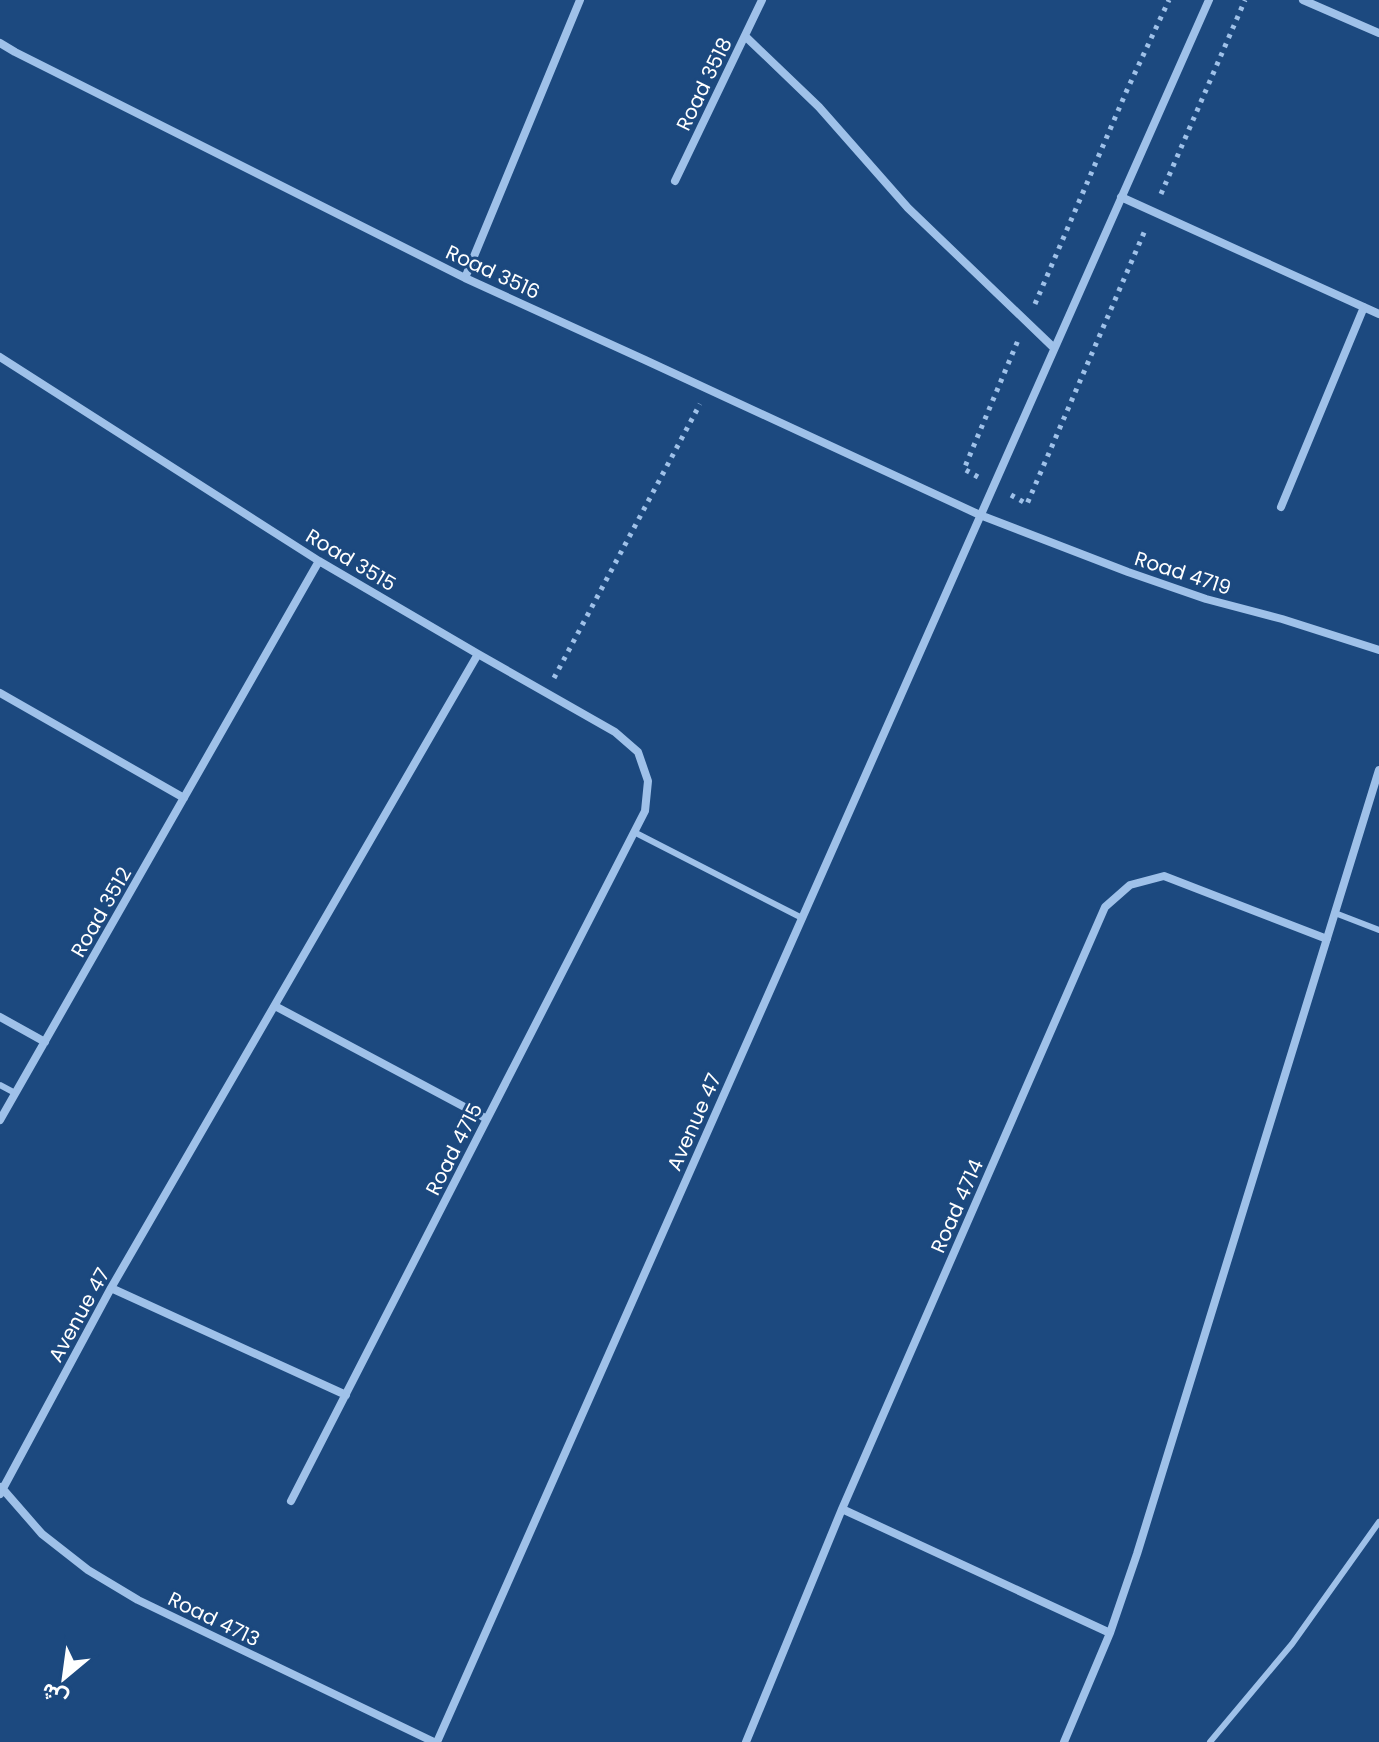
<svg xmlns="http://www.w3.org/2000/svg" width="1379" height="1742" viewBox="0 0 1379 1742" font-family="Poppins,Vazirmatn,sans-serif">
<rect width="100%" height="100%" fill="#1c497f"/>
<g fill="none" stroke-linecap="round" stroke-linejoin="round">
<path stroke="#9fc1e9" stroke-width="5" stroke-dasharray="4 6" stroke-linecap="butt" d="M 1161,194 L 1245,0
M 1035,304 L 1127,90 L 1169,0
M 978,477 L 964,469 L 1019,338
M 1011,495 L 1027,504 L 1146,228
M 554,678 L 700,404"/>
<path stroke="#9fc1e9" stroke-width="6" d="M 634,832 L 802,918
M 1335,913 L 1379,930
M 0,1085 L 15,1093
M 1210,1742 L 1292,1644 L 1379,1522"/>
<path stroke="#9fc1e9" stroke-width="8" d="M 1303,0 L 1379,33
M 745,36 L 819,107 L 908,208 L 1054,348
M 0,43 L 15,52 L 465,278 L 645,360 L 980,515 L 1128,572 L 1206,599 L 1282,619 L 1379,650
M 675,181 L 762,0
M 1121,197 L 1379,314
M 465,278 L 580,0
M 0,357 L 319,561 L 478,654 L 615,732 L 638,752 L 648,781 L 645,811 L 291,1501
M 1281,507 L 1364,307
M 0,693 L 184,798
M 275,1006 L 487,1119
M 0,1017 L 45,1042
M 0,1120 L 319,561
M 111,1288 L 346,1395
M 1,1487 L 42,1534 L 88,1570 L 138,1600 L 434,1742
M 0,1494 L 111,1288 L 478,654
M 842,1509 L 1110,1633
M 437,1742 L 1209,0
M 746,1742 L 842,1509 L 1105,907 L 1130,885 L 1164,876 L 1327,939
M 1064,1742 L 1110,1633 L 1137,1554 L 1379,770"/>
</g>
<g text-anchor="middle" stroke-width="6" stroke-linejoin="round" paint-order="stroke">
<g font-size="20" fill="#fff" stroke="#1c497f">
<text transform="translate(704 84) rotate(-64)" y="7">Road 3518</text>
<text transform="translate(493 272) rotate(25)" y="7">Road 3516</text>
<text transform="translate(351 560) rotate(31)" y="7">Road 3515</text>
<text transform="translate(1183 573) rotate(18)" y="7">Road 4719</text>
<text transform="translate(101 912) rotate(-60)" y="7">Road 3512</text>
<text transform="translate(694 1122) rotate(-66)" y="7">Avenue 47</text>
<text transform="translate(454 1149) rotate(-63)" y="7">Road 4715</text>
<text transform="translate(957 1206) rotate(-66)" y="7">Road 4714</text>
<text transform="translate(79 1315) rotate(-61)" y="7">Avenue 47</text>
<text transform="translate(214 1619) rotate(26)" y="7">Road 4713</text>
</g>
</g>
<g transform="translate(64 1678) rotate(209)" stroke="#1c497f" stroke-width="6" paint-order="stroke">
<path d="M0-6L14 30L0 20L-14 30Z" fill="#ffffff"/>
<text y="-12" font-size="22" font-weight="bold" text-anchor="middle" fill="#ffffff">ش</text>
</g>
</svg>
